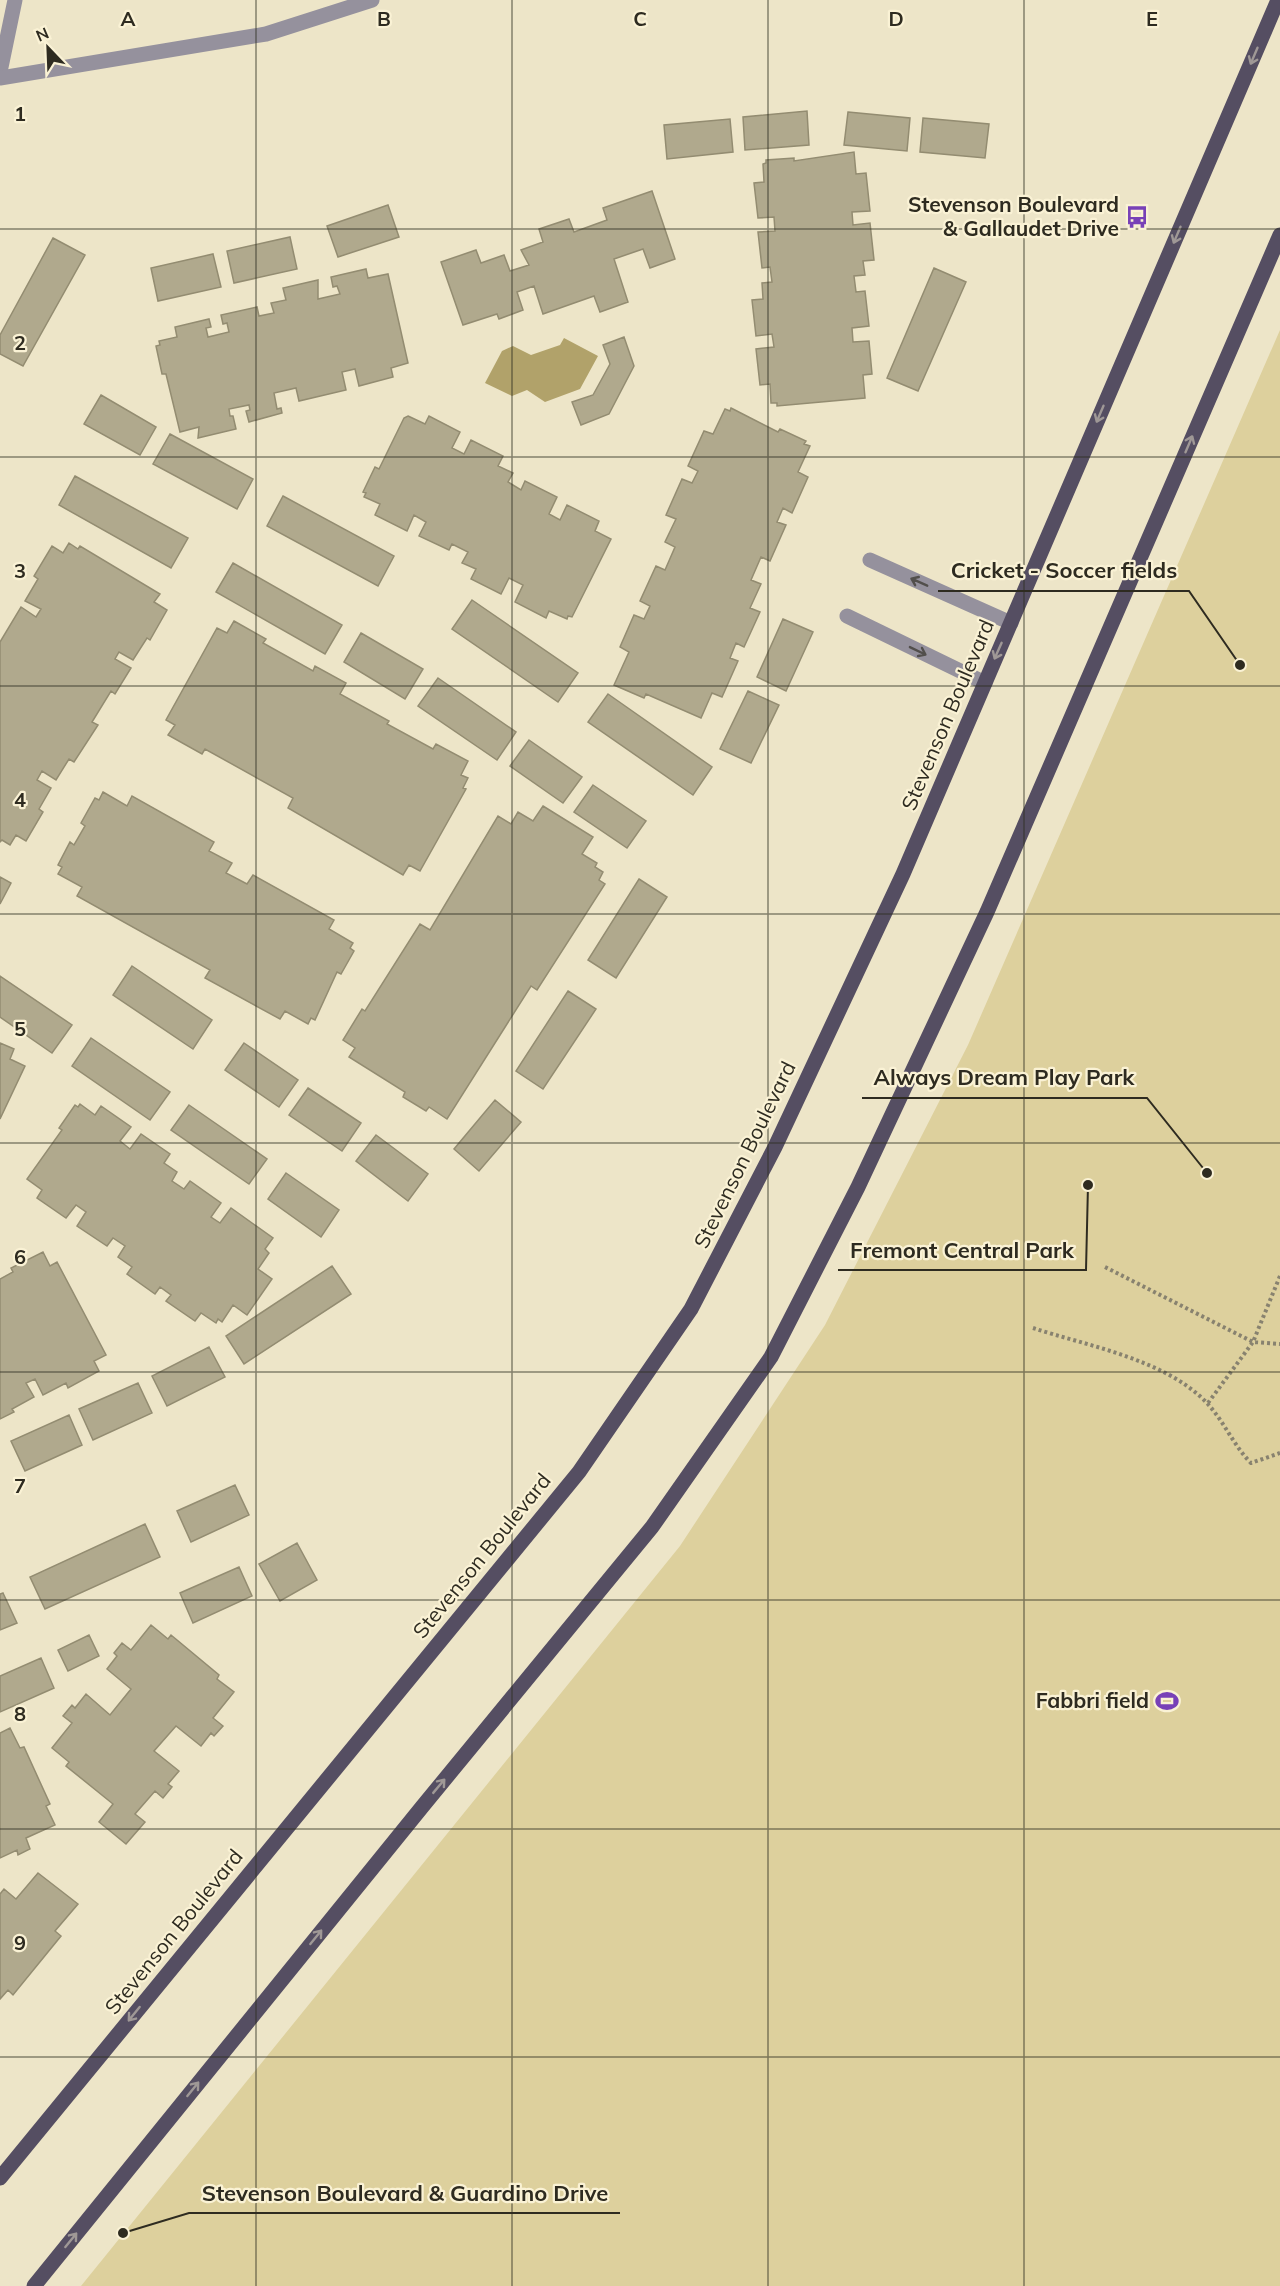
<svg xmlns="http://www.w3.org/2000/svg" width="1280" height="2286" viewBox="0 0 1280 2286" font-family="Mulish,sans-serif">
<rect width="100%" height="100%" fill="#ede5c8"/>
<path fill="#ddd09d" d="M 1280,330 L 1280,2286 L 81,2286 L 680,1546 L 825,1325 L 968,1045 Z"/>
<path fill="#b1a26a" d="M 564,338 L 598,356 L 580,389 L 545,402 L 527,390 L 512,396 L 485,383 L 502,351 L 513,346 L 531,355 L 560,345 Z"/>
<path fill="#b0a98d" stroke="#938c71" stroke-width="1.5" d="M 807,111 L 809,145 L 745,150 L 743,117 Z
M 848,112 L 910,118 L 907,151 L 844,145 Z
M 923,118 L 989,124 L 985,158 L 920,152 Z
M 730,119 L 733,152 L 667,159 L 664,125 Z
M 854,152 L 856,174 L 866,173 L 870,211 L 852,212 L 853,225 L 870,223 L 874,260 L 863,261 L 865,275 L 854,276 L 856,292 L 865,291 L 869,326 L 852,328 L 853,342 L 869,341 L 872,374 L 863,375 L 865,398 L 777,406 L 777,403 L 771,403 L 770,384 L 760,385 L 756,349 L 774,347 L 772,334 L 756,336 L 752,300 L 763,299 L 762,283 L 772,282 L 770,267 L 762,268 L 758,232 L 775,231 L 774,217 L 758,218 L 754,183 L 764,182 L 763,164 L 766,163 L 766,160 L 794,158 L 794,161 Z
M 652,191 L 675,259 L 650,268 L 643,249 L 614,259 L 628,302 L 600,312 L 594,296 L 543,314 L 534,286 L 517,292 L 523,310 L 499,319 L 497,314 L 463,325 L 441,262 L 476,250 L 481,263 L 504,255 L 510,271 L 529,265 L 521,250 L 543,242 L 539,229 L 569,219 L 574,232 L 607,220 L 603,208 Z
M 388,205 L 399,237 L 338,257 L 327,226 Z
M 290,237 L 297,269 L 234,283 L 227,251 Z
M 53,238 L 85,255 L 23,366 L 0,354 L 0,335 Z
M 213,254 L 221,287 L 158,301 L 151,268 Z
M 934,268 L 966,282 L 918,391 L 887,378 Z
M 366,269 L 368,278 L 388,274 L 408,363 L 391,368 L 393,377 L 359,386 L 355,369 L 342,372 L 346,390 L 299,401 L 296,388 L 274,393 L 277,409 L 281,408 L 282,413 L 249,422 L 246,411 L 250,410 L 249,405 L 229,409 L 230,416 L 233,416 L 236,429 L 198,438 L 199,427 L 180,432 L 166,374 L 162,374 L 156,346 L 160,345 L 159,341 L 177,337 L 175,327 L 209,319 L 211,327 L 206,328 L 208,337 L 229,332 L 227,323 L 223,324 L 221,315 L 257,307 L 259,316 L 274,313 L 271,303 L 286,300 L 283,288 L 318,280 L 318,299 L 340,294 L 337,286 L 333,287 L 331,277 Z
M 624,337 L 634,366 L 609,414 L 581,425 L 572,402 L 593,395 L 610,364 L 603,345 Z
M 101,395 L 156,427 L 140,455 L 84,424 Z
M 731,408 L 778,432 L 780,429 L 806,441 L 804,444 L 810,446 L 798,472 L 808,477 L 792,513 L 783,508 L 777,522 L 786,525 L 770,561 L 761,557 L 751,580 L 761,584 L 750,608 L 760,612 L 744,647 L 736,643 L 730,658 L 738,661 L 722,697 L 712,693 L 701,718 L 646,694 L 644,698 L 614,685 L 629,652 L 620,647 L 634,615 L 644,619 L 650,606 L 640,601 L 656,566 L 665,570 L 675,547 L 665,542 L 676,519 L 666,515 L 682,479 L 692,483 L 698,471 L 688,466 L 704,431 L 713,434 L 725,409 L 730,411 Z
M 408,416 L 425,424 L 429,416 L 460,432 L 452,448 L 464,454 L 471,440 L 503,456 L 498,466 L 513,473 L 508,482 L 521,490 L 525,481 L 557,497 L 549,514 L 560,520 L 567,505 L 599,521 L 595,531 L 611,539 L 572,617 L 568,616 L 567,619 L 549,611 L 546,618 L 515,602 L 523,585 L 509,578 L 501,594 L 471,579 L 476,569 L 462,563 L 468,552 L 452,544 L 449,550 L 419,536 L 426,522 L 414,515 L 407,531 L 375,515 L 380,504 L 364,497 L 366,493 L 363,492 L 375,467 L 379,469 L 404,418 Z
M 170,434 L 253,479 L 237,509 L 153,464 Z
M 75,476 L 188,538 L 171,568 L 59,505 Z
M 283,496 L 394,556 L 378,586 L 267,526 Z
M 69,543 L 78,549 L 80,546 L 160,594 L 154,602 L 167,610 L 150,640 L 147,638 L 133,660 L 119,652 L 115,659 L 131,668 L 115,694 L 111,691 L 92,722 L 98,725 L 74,762 L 69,759 L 56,780 L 42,771 L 37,780 L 51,788 L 39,809 L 43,812 L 26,841 L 16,835 L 10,845 L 2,840 L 0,842 L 0,642 L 21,607 L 36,617 L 41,609 L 25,601 L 38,579 L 34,576 L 52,546 L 63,553 Z
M 233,563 L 342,625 L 325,654 L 216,592 Z
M 472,600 L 578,673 L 558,702 L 452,629 Z
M 783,619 L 813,632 L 786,691 L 757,677 Z
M 234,621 L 266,639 L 263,643 L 313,671 L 315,666 L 346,683 L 340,694 L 389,721 L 387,724 L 433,749 L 436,744 L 468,761 L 461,775 L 468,778 L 463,788 L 466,789 L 420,871 L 409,865 L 403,875 L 288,808 L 293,798 L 205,749 L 202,754 L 168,735 L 175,725 L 166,720 L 217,628 L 227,633 Z
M 361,633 L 423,669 L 405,699 L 344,662 Z
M 438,678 L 516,732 L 497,760 L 418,706 Z
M 748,691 L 779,705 L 751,763 L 720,749 Z
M 608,694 L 712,767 L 693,795 L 588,722 Z
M 529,740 L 582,777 L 563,803 L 510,766 Z
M 593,785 L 646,821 L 627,848 L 574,812 Z
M 103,792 L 127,806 L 132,796 L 214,842 L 209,851 L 232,863 L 226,873 L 247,884 L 253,875 L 334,920 L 329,929 L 353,943 L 350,948 L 354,951 L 341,974 L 337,972 L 315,1020 L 311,1018 L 308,1024 L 285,1011 L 280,1019 L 205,978 L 210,970 L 77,896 L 82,887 L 58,874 L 62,867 L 58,865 L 70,842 L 74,845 L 85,826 L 81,823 L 95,798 L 99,800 Z
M 543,806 L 593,837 L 582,854 L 597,863 L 595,867 L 603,872 L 599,880 L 605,884 L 537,990 L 531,986 L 447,1119 L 429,1107 L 426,1111 L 403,1097 L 405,1092 L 349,1057 L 355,1048 L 343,1040 L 362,1009 L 365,1011 L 420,924 L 430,930 L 498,816 L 511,824 L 518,812 L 533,821 Z
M 0,877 L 11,883 L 0,904 Z
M 639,879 L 667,897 L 616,978 L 588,960 Z
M 132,966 L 212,1020 L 193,1049 L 113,995 Z
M 0,976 L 72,1025 L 52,1053 L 0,1017 Z
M 568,991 L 596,1009 L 543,1089 L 516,1071 Z
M 91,1038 L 170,1092 L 150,1120 L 72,1066 Z
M 0,1043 L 14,1049 L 10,1059 L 25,1066 L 0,1119 Z
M 244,1043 L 298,1080 L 279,1107 L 225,1070 Z
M 308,1088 L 361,1123 L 342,1151 L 289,1115 Z
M 495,1100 L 521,1122 L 479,1171 L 454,1149 Z
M 80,1104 L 95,1115 L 101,1106 L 131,1127 L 120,1141 L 130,1149 L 141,1134 L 170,1154 L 164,1163 L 177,1172 L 172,1181 L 184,1189 L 190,1181 L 221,1203 L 211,1217 L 220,1223 L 231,1208 L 273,1238 L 265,1249 L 269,1253 L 258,1269 L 272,1279 L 247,1315 L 233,1305 L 222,1322 L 218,1319 L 216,1323 L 201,1313 L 195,1321 L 166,1301 L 171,1295 L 160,1287 L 155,1294 L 127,1274 L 132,1267 L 118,1257 L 125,1246 L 113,1238 L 107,1246 L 77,1226 L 86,1212 L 76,1205 L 66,1218 L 37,1198 L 42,1190 L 27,1179 L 62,1130 L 59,1128 L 75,1105 L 78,1107 Z
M 189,1105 L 267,1159 L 249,1184 L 171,1130 Z
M 376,1135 L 428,1174 L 408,1201 L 356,1161 Z
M 286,1173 L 339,1210 L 321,1237 L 268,1199 Z
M 43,1252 L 50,1266 L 57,1262 L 106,1355 L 94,1361 L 99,1371 L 68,1388 L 66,1383 L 43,1395 L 35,1379 L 26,1383 L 34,1397 L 12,1409 L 14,1412 L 0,1419 L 0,1279 L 13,1272 L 11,1268 Z
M 332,1266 L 351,1294 L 244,1364 L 226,1336 Z
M 209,1347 L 225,1377 L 167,1406 L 152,1376 Z
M 138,1383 L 152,1413 L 93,1440 L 79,1409 Z
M 69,1415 L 82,1445 L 25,1471 L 11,1441 Z
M 235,1485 L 249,1515 L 191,1542 L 177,1511 Z
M 145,1524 L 160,1557 L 45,1609 L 30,1577 Z
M 297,1543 L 317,1580 L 280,1601 L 259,1564 Z
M 239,1567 L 252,1596 L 193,1623 L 180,1593 Z
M 3,1593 L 17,1623 L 0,1630 L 0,1594 Z
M 151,1625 L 168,1639 L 171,1635 L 219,1675 L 217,1679 L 234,1692 L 213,1718 L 223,1726 L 214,1736 L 211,1733 L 201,1746 L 176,1726 L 154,1751 L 179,1771 L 168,1784 L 172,1787 L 163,1798 L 155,1791 L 135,1814 L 145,1822 L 126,1844 L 99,1822 L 113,1804 L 66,1766 L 69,1762 L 52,1748 L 72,1723 L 63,1716 L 72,1705 L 75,1708 L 86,1694 L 110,1715 L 131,1689 L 107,1669 L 117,1656 L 114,1653 L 122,1643 L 131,1650 Z
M 89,1635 L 99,1656 L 68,1671 L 58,1650 Z
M 41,1658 L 54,1688 L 0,1712 L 0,1676 Z
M 10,1728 L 20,1748 L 24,1747 L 50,1804 L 46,1806 L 55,1825 L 26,1838 L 30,1849 L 18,1855 L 17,1850 L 0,1858 L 0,1733 Z
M 38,1873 L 78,1904 L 55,1931 L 61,1936 L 13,1995 L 8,1990 L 0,1999 L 0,1894 L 4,1889 L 16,1899 Z"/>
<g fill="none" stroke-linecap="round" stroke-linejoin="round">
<path stroke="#88826f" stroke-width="4" stroke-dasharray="3 3" stroke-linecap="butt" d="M 1105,1267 L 1253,1342 L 1280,1344
M 1033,1328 C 1088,1346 1163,1359 1205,1401 C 1223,1419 1233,1445 1251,1463 L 1280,1453
M 1208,1403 L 1253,1342 L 1280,1276"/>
<path stroke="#95919d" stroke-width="15" d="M 0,72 L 15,0
M 870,560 L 1011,623
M 847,616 L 985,683"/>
<path stroke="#95919d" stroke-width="15" d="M 0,78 L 266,34 L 372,0"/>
<path stroke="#554e62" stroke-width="15" d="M 0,2178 L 579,1472 L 691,1309 L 775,1147 L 903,874 L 1278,0
M 34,2286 L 422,1807 L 652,1527 L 771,1357 L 858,1187 L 987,912 L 1280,235"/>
</g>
<defs><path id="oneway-shaft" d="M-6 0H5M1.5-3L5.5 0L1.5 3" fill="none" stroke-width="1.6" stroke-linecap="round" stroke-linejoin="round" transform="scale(1.5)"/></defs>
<g stroke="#9f9896">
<use href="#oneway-shaft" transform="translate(1254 56) rotate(113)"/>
<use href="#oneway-shaft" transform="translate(1177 235) rotate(113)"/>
<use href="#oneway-shaft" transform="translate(1100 414) rotate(113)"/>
<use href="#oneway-shaft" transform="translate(1189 444) rotate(-67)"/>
<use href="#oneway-shaft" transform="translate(998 651) rotate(114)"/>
<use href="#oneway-shaft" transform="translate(439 1786) rotate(-50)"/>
<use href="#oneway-shaft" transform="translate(316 1937) rotate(-51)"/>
<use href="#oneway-shaft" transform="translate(134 2014) rotate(129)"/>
<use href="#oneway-shaft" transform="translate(193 2089) rotate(-51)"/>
<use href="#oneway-shaft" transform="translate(71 2240) rotate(-51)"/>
</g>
<g stroke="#524f4c">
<use href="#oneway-shaft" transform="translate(919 582) rotate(-156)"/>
<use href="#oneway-shaft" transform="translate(918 651) rotate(26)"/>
</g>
<path fill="none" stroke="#2e2b20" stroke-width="1.5" stroke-opacity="0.55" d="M 256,0 L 256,2286M 512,0 L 512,2286M 768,0 L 768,2286M 1024,0 L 1024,2286M 0,229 L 1280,229M 0,457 L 1280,457M 0,686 L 1280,686M 0,914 L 1280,914M 0,1143 L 1280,1143M 0,1372 L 1280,1372M 0,1600 L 1280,1600M 0,1829 L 1280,1829M 0,2057 L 1280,2057"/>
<defs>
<g id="bus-bare" transform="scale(1.8)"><path d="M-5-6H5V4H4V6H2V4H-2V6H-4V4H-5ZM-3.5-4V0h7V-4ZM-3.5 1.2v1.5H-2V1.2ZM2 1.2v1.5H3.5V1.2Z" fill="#7841b7" stroke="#faf2d5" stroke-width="2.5" paint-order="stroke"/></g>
<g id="stadium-bare" transform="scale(1.8)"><path d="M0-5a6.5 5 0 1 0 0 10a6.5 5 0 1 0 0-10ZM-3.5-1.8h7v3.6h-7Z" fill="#7841b7" stroke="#faf2d5" stroke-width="2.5" paint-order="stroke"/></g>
</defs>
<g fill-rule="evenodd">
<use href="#bus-bare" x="1137" y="217"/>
<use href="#stadium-bare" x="1167" y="1701"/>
</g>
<g text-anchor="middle" stroke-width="4.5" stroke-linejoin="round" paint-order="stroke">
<g font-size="21" font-weight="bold" fill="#2e2b20" stroke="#faf2d5" text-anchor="end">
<text x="1119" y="212">Stevenson Boulevard<tspan x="1119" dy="24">&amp; Gallaudet Drive</tspan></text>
<text x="1149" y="1708">Fabbri field</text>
</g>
<g font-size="21" fill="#2e2b20" stroke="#faf2d5">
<text transform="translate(948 715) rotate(-67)" y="7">Stevenson Boulevard</text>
<text transform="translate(745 1155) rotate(-64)" y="7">Stevenson Boulevard</text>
<text transform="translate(482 1556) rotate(-51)" y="7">Stevenson Boulevard</text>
<text transform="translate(174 1932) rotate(-51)" y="7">Stevenson Boulevard</text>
</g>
</g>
<g font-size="20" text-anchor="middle" font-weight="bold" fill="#2e2b20" stroke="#faf2d5" stroke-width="4.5" stroke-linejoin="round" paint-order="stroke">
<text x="128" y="26">A</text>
<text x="384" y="26">B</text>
<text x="640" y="26">C</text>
<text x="896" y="26">D</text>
<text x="1152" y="26">E</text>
<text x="20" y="121">1</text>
<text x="20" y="350">2</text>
<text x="20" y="578">3</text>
<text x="20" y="807">4</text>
<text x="20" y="1036">5</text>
<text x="20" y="1264">6</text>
<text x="20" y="1493">7</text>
<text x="20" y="1721">8</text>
<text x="20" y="1950">9</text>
</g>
<path fill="none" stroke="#2e2b20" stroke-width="2" d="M1240 665L1189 591H938M1207 1173L1147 1098H862M1088 1185L1086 1270H838M123 2233L189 2213H620"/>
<g fill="#2e2b20" stroke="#faf2d5" stroke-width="2">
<circle cx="1240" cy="665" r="6"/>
<circle cx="1207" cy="1173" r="6"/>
<circle cx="1088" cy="1185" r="6"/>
<circle cx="123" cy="2233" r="6"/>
</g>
<g font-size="22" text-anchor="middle" font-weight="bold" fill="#2e2b20" stroke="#faf2d5" stroke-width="4.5" stroke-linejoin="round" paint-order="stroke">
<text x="1064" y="578">Cricket - Soccer fields</text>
<text x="1004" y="1085">Always Dream Play Park</text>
<text x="962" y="1258">Fremont Central Park</text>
<text x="405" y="2201">Stevenson Boulevard &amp; Guardino Drive</text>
</g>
<g transform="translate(48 48) rotate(337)" stroke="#faf2d5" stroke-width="4.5" paint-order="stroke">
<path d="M0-4.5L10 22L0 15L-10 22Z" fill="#2e2b20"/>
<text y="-9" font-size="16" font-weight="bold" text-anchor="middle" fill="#2e2b20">N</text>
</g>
</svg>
